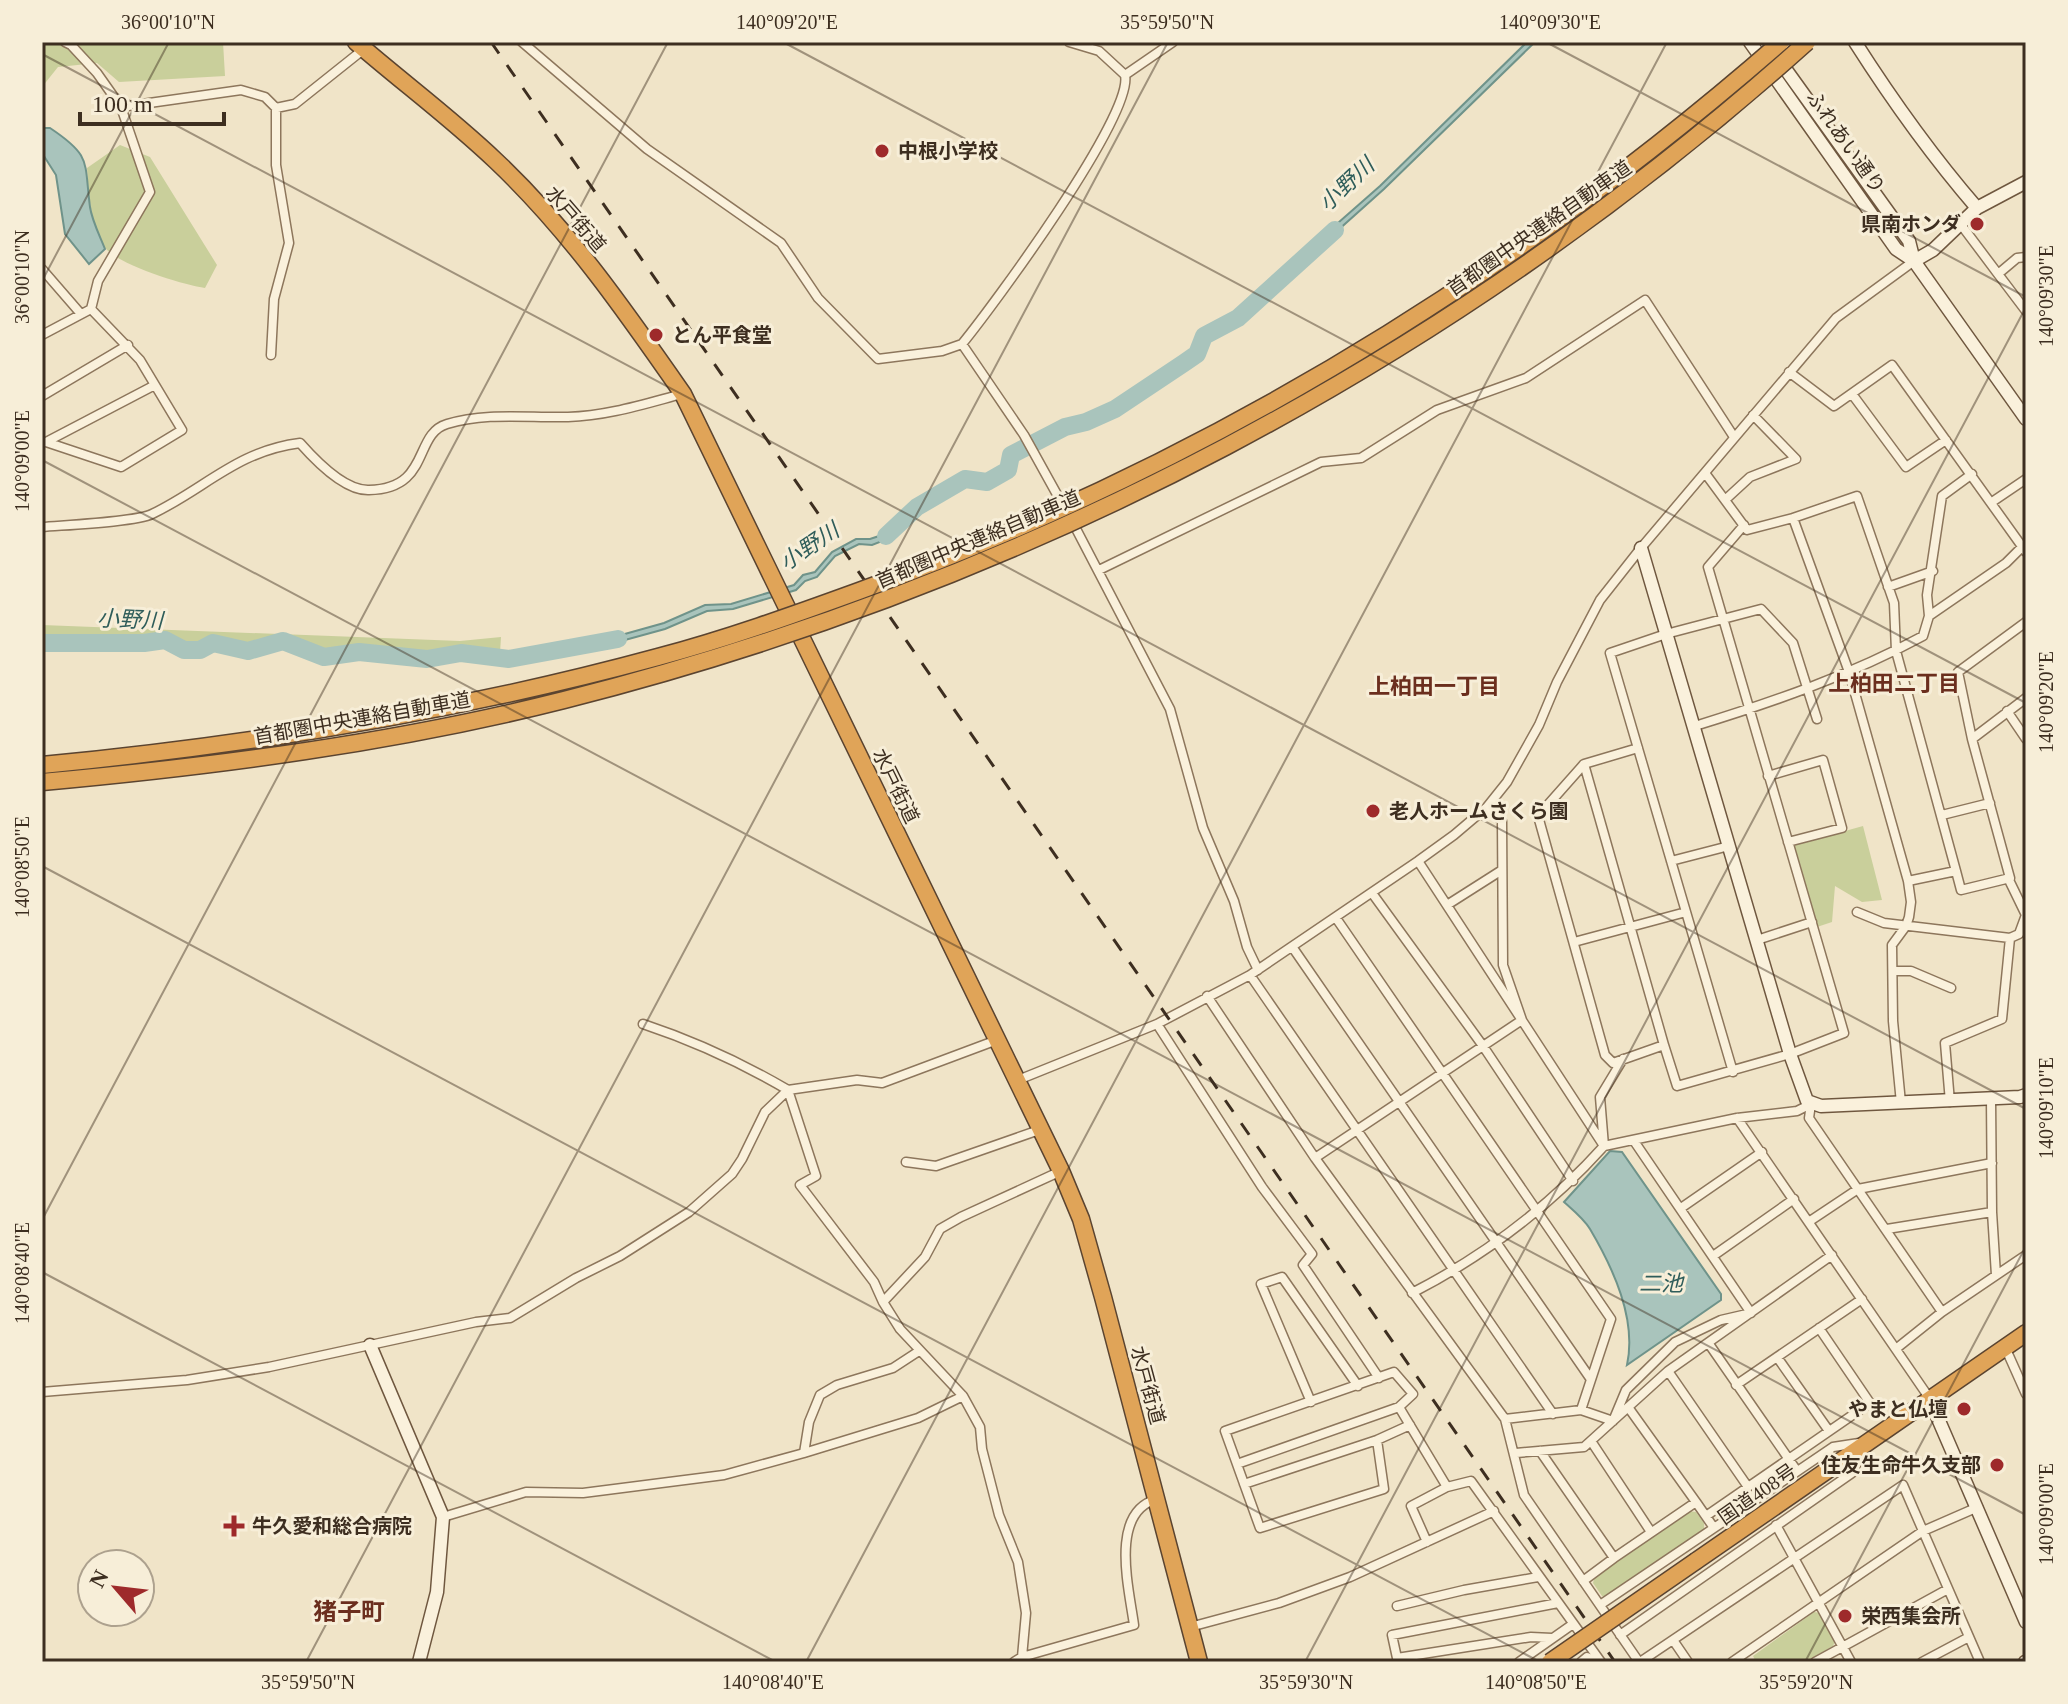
<svg xmlns="http://www.w3.org/2000/svg" width="2068" height="1704" viewBox="0 0 2068 1704" font-family="'Times New Roman','Noto Sans JP',serif">
<rect width="100%" height="100%" fill="#f0e4c8"/>
<path fill="#c9cf9b" d="M 42,42 L 223,42 L 225,76 L 119,82 L 97,63 L 58,67 L 42,87 Z
M 120,145 L 150,157 L 217,265 L 205,288 C 184,285 114,264 104,246 C 90,222 89,195 87,168 Z
M 42,625 L 460,641 L 501,637 L 500,653 L 459,647 L 433,652 L 412,652 L 384,647 L 361,648 L 325,655 C 316,651 307,644 297,641 C 283,636 273,644 260,646 C 237,650 223,634 199,648 L 163,638 L 90,642 L 42,637 Z
M 1863,826 L 1882,900 L 1862,902 L 1835,886 L 1832,922 L 1814,928 L 1792,851 L 1795,845 Z
M 1687,1511 L 1696,1512 L 1704,1523 L 1704,1530 L 1610,1597 L 1602,1596 L 1593,1583 L 1595,1576 Z
M 1814,1612 L 1821,1613 L 1835,1641 L 1833,1646 L 1805,1662 L 1756,1662 L 1753,1656 Z"/>
<path fill="#a9c4bc" stroke="#6f938a" stroke-width="2" d="M 1527,42 L 1535,42 L 1384,189 L 1318,248 L 1314,244 L 1380,186 Z
M 42,128 L 50,128 C 92,156 84,161 90,207 C 92,221 100,236 105,249 L 89,264 L 65,234 L 56,175 L 42,153 Z
M 900,519 L 903,524 L 885,540 L 872,545 L 859,544 L 835,556 L 817,577 L 805,581 L 796,590 L 733,609 L 707,611 L 665,629 L 596,648 L 596,642 L 664,623 L 705,605 L 731,604 L 794,585 L 803,575 L 815,572 L 832,552 L 856,539 L 870,539 L 882,535 Z
M 1610,1151 L 1622,1152 L 1721,1294 L 1721,1300 L 1627,1365 C 1637,1319 1613,1268 1590,1229 C 1584,1219 1573,1210 1564,1202 Z"/>
<g fill="none" stroke-linecap="round" stroke-linejoin="round">
<path stroke="#a9c4bc" stroke-width="18" d="M 886,536 L 917,507 L 965,479 L 987,482 L 1008,470 L 1011,455 L 1065,427 L 1086,422 L 1115,409 L 1184,363 L 1197,354 L 1204,336 L 1238,318 L 1335,230
M 42,643 L 144,643 L 165,640 L 184,650 L 200,650 L 213,643 L 248,651 L 283,641 L 324,657 L 359,652 L 427,659 L 461,653 L 509,659 L 618,639"/>
<g stroke="#8d765c" stroke-width="11">
<path id="street" d="M 522,42 L 647,149 L 781,243 L 818,298 L 878,359 L 942,351 L 962,344 C 993,306 1134,115 1125,75 L 1173,42
M 1069,42 L 1099,51 L 1125,75
M 121,107 L 241,90 L 265,97 L 276,108 L 276,165 L 289,243 L 274,299 L 271,355
M 276,108 L 295,104 L 364,49
M 1962,226 L 1998,274 L 2017,258 L 2026,257
M 42,269 L 81,314
M 1998,274 L 2026,311
M 42,335 L 91,309 L 98,281 L 150,192 L 121,107 L 97,73 L 71,45 L 65,42
M 962,344 L 1024,435 L 1065,509
M 1789,372 L 1834,406 L 1892,365 L 2026,552
M 1852,394 L 1906,467 L 1946,440
M 42,396 L 128,345
M 46,442 L 121,467 L 182,430 L 140,360 L 91,309
M 46,442 L 155,385
M 1705,473 L 1747,530 L 1793,518 L 1849,672 L 1908,881 L 1911,902 L 1909,917 L 1906,926 L 1892,945 L 1893,1021 L 1901,1103
M 1725,500 L 1750,477 L 1796,459 L 1753,415
M 1992,502 L 2026,479
M 1793,518 L 1857,496 L 1894,603 L 1896,651 L 1956,871
M 1072,521 L 1170,709 L 1203,828 L 1234,901 L 1247,947 L 1258,970
M 42,527 C 65,525 136,522 152,514 C 206,488 237,451 300,443 C 315,460 345,491 369,490 C 431,489 413,434 447,424 C 486,412 528,418 568,417 C 607,416 644,404 682,394
M 1099,570 L 1321,462 L 1361,458 L 1437,410 L 1526,378 L 1645,300 L 1734,437
M 1888,587 L 1933,571
M 1929,616 L 1927,595 L 1942,496 L 1972,474
M 2007,711 L 2026,739
M 1695,726 C 1773,702 1851,675 1923,636 L 1929,616 L 2006,563 L 2022,547
M 1972,739 L 1958,672 L 2026,622
M 1638,748 L 1584,764 L 1538,816 L 1605,1055 L 1613,1063 L 1664,1045 L 1677,1086 L 1790,1054 L 1844,1033 L 1708,567 L 1744,525
M 1584,764 L 1664,1045
M 1768,776 L 1823,760 L 1842,828 L 1788,842
M 1942,815 L 1990,803
M 1418,861 L 1604,1146 L 1737,1118 L 1797,1111 L 1811,1104
M 1671,861 L 1729,846
M 1908,881 L 1956,871 L 1961,890 L 2010,878 L 1972,739 L 2026,698
M 1372,893 L 1483,1046 L 1573,1181
M 1447,905 L 1502,870
M 1857,912 L 1884,923 L 2010,938 L 2019,934 L 2026,915 L 2009,880
M 1336,918 L 1611,1319 L 1581,1410 L 1505,1419
M 1757,940 L 1812,922
M 1574,942 L 1686,912
M 1293,948 L 1590,1378
M 1893,971 L 1911,971 L 1951,988
M 1250,975 L 1553,1414
M 1207,996 L 1315,1158 L 1505,1419 L 1524,1495 L 1639,1662
M 643,1024 C 694,1041 742,1063 788,1090 L 816,1176 L 800,1185 L 874,1282 L 883,1302 L 900,1329 L 963,1396 L 980,1427 L 982,1449 L 999,1515 L 1018,1562 L 1026,1613 L 1022,1657
M 1157,1024 L 1262,1187 L 1312,1254 L 1303,1265 L 1379,1378
M 1733,1072 L 1610,653 L 1666,634 L 1761,609 L 1793,643 L 1817,719
M 1018,1080 L 1157,1024 L 1250,975 L 1418,861 L 1454,835 L 1487,807 L 1507,782 L 1539,725 L 1557,682 L 1600,600 L 1641,548 L 1836,318 L 1914,261
M 1991,1099 L 1992,1212 L 1996,1275
M 1950,1102 L 1945,1043 L 2002,1019 L 2010,938
M 1811,1104 L 1809,1118 L 1942,1312
M 1737,1118 L 1930,1399
M 1634,1141 L 1751,1313
M 1315,1158 L 1522,1020 L 1503,965 L 1502,821 L 1487,807
M 906,1162 L 936,1166 L 1042,1129
M 1681,1208 L 1762,1152
M 1810,1221 L 1858,1189 L 1992,1163
M 1887,1229 L 1992,1212
M 1713,1256 L 1794,1199
M 1412,1293 C 1486,1255 1549,1207 1604,1146 L 1600,1097 L 1623,1059
M 883,1302 L 925,1257 L 940,1229 L 961,1217 L 1061,1171
M 1709,1344 L 1797,1471
M 2005,1347 L 2026,1394
M 1897,1348 L 1942,1312 L 2026,1255
M 1777,1357 L 1829,1431
M 1668,1371 L 1748,1487
M 1736,1385 L 1862,1299
M 42,1392 L 187,1380 L 269,1367 L 476,1322 L 510,1318 L 576,1278 L 620,1256 L 689,1212 L 732,1174 L 742,1159 L 765,1112 L 788,1090 L 857,1080 L 882,1083 L 997,1040
M 1311,1402 L 1261,1284 L 1282,1277 L 1358,1386
M 1628,1407 L 1696,1502
M 1581,1410 L 1613,1421 L 1626,1390 L 1675,1342 L 1721,1320 L 1747,1314
M 1377,1440 L 1384,1489 L 1260,1528 L 1225,1431 L 1394,1372 L 1413,1394 L 1399,1407 L 1447,1487 L 1471,1481 L 1601,1662
M 1591,1441 L 1651,1532
M 1540,1451 L 1614,1558 L 1696,1502 L 1714,1528 L 1833,1447 L 1859,1443
M 804,1453 L 918,1418 L 963,1396
M 1516,1453 L 1584,1447 L 1668,1371 L 1832,1255
M 1237,1464 L 1399,1407
M 1244,1484 L 1377,1440 L 1410,1425
M 1706,1516 L 1870,1403 L 1819,1328
M 443,1517 L 526,1492 L 583,1493 L 724,1475 L 804,1453 L 809,1422 L 820,1395 L 837,1385 L 893,1368 L 919,1351
M 1776,1525 L 1851,1662
M 1427,1542 L 1411,1506 L 1447,1487
M 1583,1581 L 1614,1558
M 1600,1605 L 1714,1528
M 1397,1606 L 1464,1590 L 1538,1577
M 1190,1627 L 1279,1603 L 1350,1577 L 1494,1511
M 1620,1635 L 1852,1473 L 1863,1450
M 1552,1638 L 1531,1637 L 1397,1658 L 1392,1635 L 1558,1603
M 1673,1640 L 1688,1662
M 1014,1662 L 1022,1657 L 1134,1625 C 1129,1588 1109,1512 1157,1499
M 1519,1662 L 1573,1624
M 1581,1662 L 1587,1657 L 1595,1662
M 1640,1662 L 1903,1485 L 1980,1662
M 1732,1662 L 1923,1531 L 1978,1507
M 1815,1662 L 1948,1589
M 1922,1662 L 1969,1637"/>
</g>
<g stroke="#6f573f" stroke-width="15">
<path id="secondary" d="M 1750,42 L 1896,249 L 1914,261 L 2026,419
M 1766,42 L 1909,241 L 1914,261
M 1855,42 C 1892,100 1932,156 1977,208
M 1914,261 L 1933,250 L 1977,208 L 2026,182
M 1641,548 L 1790,1054 L 1807,1101 L 1821,1106 L 2020,1097 L 2026,1095
M 370,1345 L 443,1517 L 437,1592 L 419,1662
M 1930,1400 L 2026,1622
M 2025,1662 L 2026,1662"/>
</g>
<g stroke="#5b4430" stroke-width="19">
<path id="highway" d="M 356,42 C 402,82 451,118 496,161 C 569,230 626,312 683,394 L 1061,1171 L 1081,1219 L 1103,1297 L 1199,1662
M 1696,1561 L 2026,1333"/>
</g>
<use href="#street" stroke="#faf1dc" stroke-width="8"/>
<use href="#secondary" stroke="#faf1dc" stroke-width="12"/>
<use href="#highway" stroke="#e0a458" stroke-width="16"/>
<path stroke="#3d2e20" stroke-width="3" stroke-dasharray="14 14" stroke-linecap="butt" d="M 491,42 L 1615,1662"/>
<g stroke="#5b4430" stroke-width="19" stroke-linecap="butt">
<path id="highway-bridge" d="M 42,765 C 250,745 456,712 658,657 C 726,639 793,615 859,591 C 1201,467 1507,281 1781,42
M 42,782 C 217,766 394,743 564,700 C 1027,583 1451,361 1807,42
M 1550,1662 L 1696,1561"/>
</g>
<use href="#highway-bridge" stroke="#e0a458" stroke-width="16"/>
</g>
<path fill="none" stroke="#3d2e20" stroke-width="2" stroke-opacity="0.45" d="M 783,42 L 2026,703M 1546,42 L 2026,297M 42,54 L 2026,1109M 42,281 L 169,42M 42,460 L 2026,1515M 42,866 L 1540,1662M 42,1220 L 668,42M 42,1272 L 776,1662M 306,1662 L 1168,42M 806,1662 L 1667,42M 1305,1662 L 2026,307M 1805,1662 L 2026,1246"/>
<g fill="#9e2a2b" stroke="#f7eed8" stroke-width="3">
<circle cx="882" cy="151" r="8"/>
<circle cx="1977" cy="224" r="8"/>
<circle cx="656" cy="335" r="8"/>
<circle cx="1373" cy="811" r="8"/>
<circle cx="1964" cy="1409" r="8"/>
<circle cx="1997" cy="1465" r="8"/>
<path d="M230 1514h8v8h8v8h-8v8h-8v-8h-8v-8h8z"/>
<circle cx="1845" cy="1616" r="8"/>
</g>
<g text-anchor="middle" stroke-width="6" stroke-linejoin="round" paint-order="stroke">
<g font-size="20" fill="#3d2e20" stroke="#f7eed8">
<text transform="translate(1846 142) rotate(55)" y="7">ふれあい通り</text>
<text transform="translate(576 219) rotate(49)" y="7">水戸街道</text>
<text transform="translate(1539 228) rotate(-35)" y="7">首都圏中央連絡自動車道</text>
<text transform="translate(978 539) rotate(-23)" y="7">首都圏中央連絡自動車道</text>
<text transform="translate(362 718) rotate(-10)" y="7">首都圏中央連絡自動車道</text>
<text transform="translate(896 786) rotate(64)" y="7">水戸街道</text>
<text transform="translate(1148 1385) rotate(75)" y="7">水戸街道</text>
<text transform="translate(1757 1494) rotate(-35)" y="7">国道408号</text>
</g>
<g font-size="20" font-weight="bold" fill="#3d2e20" stroke="#f7eed8" text-anchor="start">
<text x="898" y="158">中根小学校</text>
<text x="1961" y="231" text-anchor="end">県南ホンダ</text>
<text x="672" y="342">とん平食堂</text>
<text x="1389" y="818">老人ホームさくら園</text>
<text x="1948" y="1416" text-anchor="end">やまと仏壇</text>
<text x="1981" y="1472" text-anchor="end">住友生命牛久支部</text>
<text x="252" y="1533">牛久愛和総合病院</text>
<text x="1861" y="1623">栄西集会所</text>
</g>
<g font-size="22" font-style="italic" fill="#2f5d5a" stroke="#f7eed8">
<text transform="translate(1346 184) rotate(-43)" y="8">小野川</text>
<text transform="translate(809 546) rotate(-34)" y="8">小野川</text>
<text transform="translate(130 619) rotate(2)" y="8">小野川</text>
<text x="1661" y="1291">二池</text>
</g>
<g font-size="22" font-weight="bold" fill="#6b2e1e" stroke="#f7eed8">
<text x="1894" y="691">上柏田二丁目</text>
<text x="1434" y="694">上柏田一丁目</text>
</g>
<g font-size="24" font-weight="bold" fill="#6b2e1e" stroke="#f7eed8">
<text x="349" y="1620">猪子町</text>
</g>
</g>
<rect width="2068" height="1704" fill="none" stroke="#f7eed8" stroke-width="88"/>
<g transform="translate(116 1588) rotate(298)"><circle r="38" fill="#f7eed8" stroke="#ada18e" stroke-width="2"/>
<path d="M0-6L14 30L0 20L-14 30Z" fill="#9e2a2b"/>
<text y="-12" font-size="22" font-weight="bold" text-anchor="middle" fill="#3d2e20">N</text>
</g>
<path d="M80 112v12h144v-12" fill="none" stroke="#3d2e20" stroke-width="4"/>
<text x="92" y="112" font-size="24" fill="#3d2e20" stroke="#f7eed8" stroke-width="6" paint-order="stroke">100 m</text>
<rect x="44" y="44" width="1980" height="1616" fill="none" stroke="#3d2e20" stroke-width="3"/>
<g font-size="20" text-anchor="middle" fill="#3d2e20">
<text x="168" y="29">36°00'10"N</text>
<text x="787" y="29">140°09'20"E</text>
<text x="1167" y="29">35°59'50"N</text>
<text x="1550" y="29">140°09'30"E</text>
<text transform="translate(22 277) rotate(-90)" y="7">36°00'10"N</text>
<text transform="translate(2046 296) rotate(-90)" y="7">140°09'30"E</text>
<text transform="translate(22 461) rotate(-90)" y="7">140°09'00"E</text>
<text transform="translate(2046 702) rotate(-90)" y="7">140°09'20"E</text>
<text transform="translate(22 867) rotate(-90)" y="7">140°08'50"E</text>
<text transform="translate(2046 1108) rotate(-90)" y="7">140°09'10"E</text>
<text transform="translate(22 1273) rotate(-90)" y="7">140°08'40"E</text>
<text transform="translate(2046 1514) rotate(-90)" y="7">140°09'00"E</text>
<text x="308" y="1689">35°59'50"N</text>
<text x="773" y="1689">140°08'40"E</text>
<text x="1306" y="1689">35°59'30"N</text>
<text x="1536" y="1689">140°08'50"E</text>
<text x="1806" y="1689">35°59'20"N</text>
</g>
</svg>
